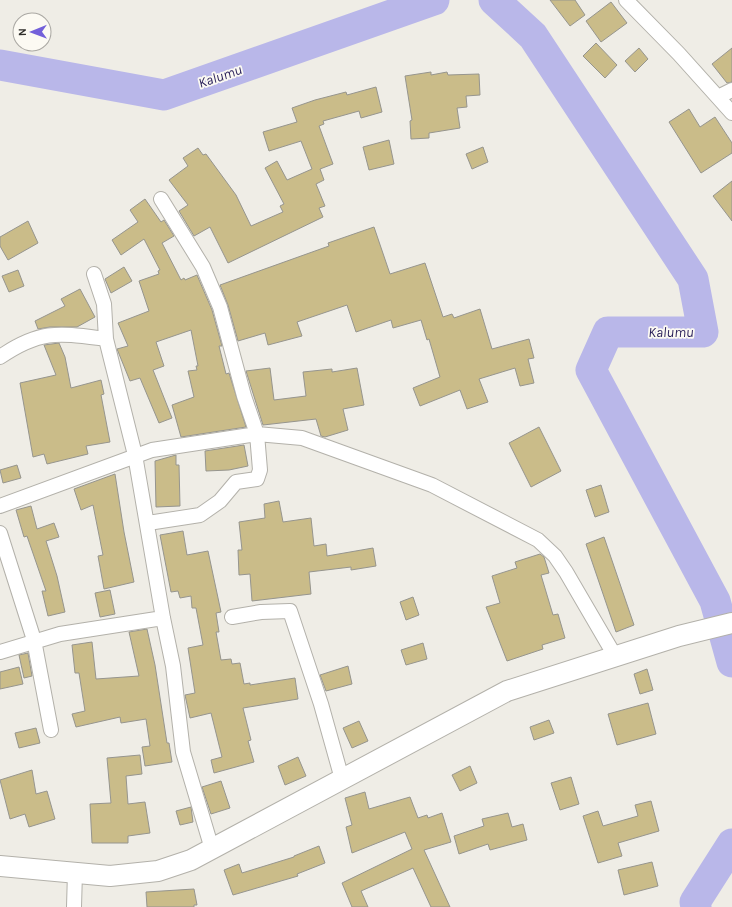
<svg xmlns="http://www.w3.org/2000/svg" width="732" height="907" viewBox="0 0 732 907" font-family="Karla,sans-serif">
<rect width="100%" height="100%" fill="#efede6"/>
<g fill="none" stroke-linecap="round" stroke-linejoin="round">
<path stroke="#b9b7e9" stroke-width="31" d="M 494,0 L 533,36 L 693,279 L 703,332 L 608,332 L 591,370 L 715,601 L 732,662
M 0,65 L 164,95 L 434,0
M 696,907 L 695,902 L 732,844"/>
</g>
<path fill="#cabc89" stroke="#96958e" d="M 550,0 L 575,0 L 585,15 L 570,26 Z
M 611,2 L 627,23 L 601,42 L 586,21 Z
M 596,43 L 617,65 L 605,78 L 583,56 Z
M 639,48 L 648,59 L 635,72 L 625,61 Z
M 732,48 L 732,82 L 727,83 L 712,64 Z
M 431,72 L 431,75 L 447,72 L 448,75 L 479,74 L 480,95 L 466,96 L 467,107 L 457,108 L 460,128 L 429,133 L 429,138 L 411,139 L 410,121 L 412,120 L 405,76 Z
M 376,87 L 382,112 L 361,118 L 359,111 L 323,121 L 324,124 L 319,126 L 333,164 L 320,169 L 324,180 L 316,184 L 325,206 L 319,208 L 323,217 L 228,263 L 210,227 L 194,236 L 179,211 L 188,205 L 169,180 L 188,166 L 183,158 L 198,148 L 203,155 L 206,154 L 236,195 L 251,226 L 283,212 L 280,206 L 284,204 L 265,168 L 277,161 L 287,180 L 312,169 L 301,141 L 269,151 L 263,132 L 297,122 L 292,108 L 315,100 L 346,92 L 347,95 Z
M 689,109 L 700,127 L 715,117 L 732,143 L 732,153 L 701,173 L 669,122 Z
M 389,140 L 394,164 L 369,170 L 363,147 Z
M 483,147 L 488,162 L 472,169 L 466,154 Z
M 732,181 L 732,221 L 713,196 Z
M 145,199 L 161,222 L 164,220 L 174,236 L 162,243 L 181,280 L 184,278 L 185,280 L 197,275 L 212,310 L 222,346 L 219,346 L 226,374 L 229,373 L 246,427 L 181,437 L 172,405 L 194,397 L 188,371 L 197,370 L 196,366 L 198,366 L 191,330 L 156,342 L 164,366 L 153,370 L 172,418 L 159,423 L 140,378 L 130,381 L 117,349 L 128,346 L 118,323 L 149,311 L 139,281 L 159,274 L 158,271 L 160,270 L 144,239 L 121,255 L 112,240 L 138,222 L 130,210 Z
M 28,221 L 38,243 L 8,260 L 0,246 L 0,237 Z
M 374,227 L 390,274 L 425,263 L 443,317 L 452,314 L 454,318 L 480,309 L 492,349 L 529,339 L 534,358 L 528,359 L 534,383 L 520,386 L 515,368 L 479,379 L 488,402 L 467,409 L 460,390 L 420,406 L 413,388 L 440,377 L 429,339 L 427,340 L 421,320 L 393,328 L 391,320 L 356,332 L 347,305 L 297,322 L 302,336 L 268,345 L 265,333 L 238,341 L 228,305 L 220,285 L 329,246 L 328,243 Z
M 124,267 L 132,281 L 111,293 L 105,279 Z
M 18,270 L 24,286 L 9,292 L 2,276 Z
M 80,289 L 95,317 L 77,327 L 50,327 L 38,329 L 35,321 L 65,306 L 61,299 Z
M 59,343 L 65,357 L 71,388 L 101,380 L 104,394 L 101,395 L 110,442 L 86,446 L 88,454 L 47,464 L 44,454 L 33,457 L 20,383 L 56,375 L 44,345 Z
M 270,368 L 274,400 L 306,396 L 303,372 L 332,369 L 332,372 L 357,368 L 364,405 L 343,409 L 348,430 L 325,437 L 321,436 L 316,419 L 263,425 L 246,371 Z
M 539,427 L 561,471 L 531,487 L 509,443 Z
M 244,445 L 248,466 L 229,470 L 206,471 L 205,451 Z
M 176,455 L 176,465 L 179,465 L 180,506 L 156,507 L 155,461 Z
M 17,465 L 21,478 L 3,483 L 0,470 Z
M 115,474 L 124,532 L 134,582 L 104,589 L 98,556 L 103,555 L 93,505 L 81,510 L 74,489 Z
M 601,485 L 609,512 L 595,517 L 586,490 Z
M 279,501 L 283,522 L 311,518 L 314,546 L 326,544 L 327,556 L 373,548 L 376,566 L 351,570 L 351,567 L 309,572 L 311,594 L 252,601 L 250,574 L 239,575 L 238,550 L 242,550 L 239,522 L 265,518 L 264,504 Z
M 31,506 L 37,529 L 54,523 L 59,537 L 46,541 L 57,576 L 65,612 L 48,616 L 42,591 L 46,591 L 27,536 L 24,537 L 16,510 Z
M 183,531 L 187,555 L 208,551 L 221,612 L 216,613 L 219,632 L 216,632 L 221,660 L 231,659 L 232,664 L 240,663 L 244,684 L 250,683 L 250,685 L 295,678 L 298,699 L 243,708 L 251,740 L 248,741 L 254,762 L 214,773 L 211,760 L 222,757 L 211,713 L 190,718 L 185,695 L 195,693 L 188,648 L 203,645 L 196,608 L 192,608 L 191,596 L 180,598 L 178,591 L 171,592 L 160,535 Z
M 604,537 L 634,625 L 616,632 L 586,544 Z
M 540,554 L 544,557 L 549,573 L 541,575 L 553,615 L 558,614 L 565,638 L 542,645 L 543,649 L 507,661 L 486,607 L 500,603 L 492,576 L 517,568 L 515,562 Z
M 110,590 L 115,614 L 100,617 L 95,593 Z
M 413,597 L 419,615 L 406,620 L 400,602 Z
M 147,629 L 155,665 L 167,743 L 169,743 L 172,762 L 145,766 L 142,747 L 150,746 L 146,719 L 121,723 L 120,717 L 76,727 L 72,714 L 85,711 L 79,673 L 75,673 L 72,645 L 92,642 L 96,679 L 139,676 L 129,632 Z
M 423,643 L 427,659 L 406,665 L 401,650 Z
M 28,653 L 32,676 L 24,678 L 19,655 Z
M 348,666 L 352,684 L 326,691 L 320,675 Z
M 19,667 L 23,684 L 0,689 L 0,672 Z
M 647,669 L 653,690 L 640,694 L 634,674 Z
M 648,703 L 656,734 L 617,745 L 608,714 Z
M 549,720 L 554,733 L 534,740 L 530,727 Z
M 359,721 L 368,741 L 352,748 L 343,728 Z
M 36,728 L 40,743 L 19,748 L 15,733 Z
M 140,755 L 142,774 L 126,776 L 128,804 L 145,802 L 150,833 L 128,836 L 128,843 L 92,843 L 90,804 L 111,803 L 107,758 Z
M 298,757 L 306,776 L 285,785 L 278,766 Z
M 470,766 L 477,783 L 460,791 L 452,775 Z
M 32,770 L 36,794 L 47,791 L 55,819 L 29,827 L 25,814 L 10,819 L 0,780 Z
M 571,777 L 579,804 L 560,810 L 551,783 Z
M 221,781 L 230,808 L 211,814 L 202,787 Z
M 365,792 L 369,809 L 410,797 L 418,818 L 427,815 L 428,818 L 442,813 L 451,842 L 424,850 L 450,907 L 431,907 L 413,868 L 361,891 L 368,907 L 352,907 L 342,883 L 412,849 L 405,832 L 352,853 L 346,827 L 352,825 L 345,798 Z
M 651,801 L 659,831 L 618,843 L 622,856 L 598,863 L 583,816 L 598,811 L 603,826 L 638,816 L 635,805 Z
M 191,807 L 193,822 L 180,825 L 176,811 Z
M 508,813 L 512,827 L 523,824 L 527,840 L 490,850 L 488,844 L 459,854 L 454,836 L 484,826 L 482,819 Z
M 319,846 L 325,863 L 297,874 L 298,876 L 233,895 L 224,870 L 239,864 L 242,873 L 294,857 L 294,856 Z
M 652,862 L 658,886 L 624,895 L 618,870 Z
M 194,889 L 197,905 L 194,905 L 194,907 L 147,907 L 146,892 Z"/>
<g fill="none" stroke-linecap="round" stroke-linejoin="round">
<g stroke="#b3b1aa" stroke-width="16">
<path id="minor" d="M 626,0 L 679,54 L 732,113
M 718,97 L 732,90
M 94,274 L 104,304 L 106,339 L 135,455 L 163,618 L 173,666 L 183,752 L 212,849
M 0,357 C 41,329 59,333 106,339
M 0,506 L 152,450 L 257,434 L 302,438 L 432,485 L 538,540 L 555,556 L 566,572 L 615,656
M 148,523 L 200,515 L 220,501 L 236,482 L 257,479 L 260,470 L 257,434 L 244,396 L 220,307 L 203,267 L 161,199
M 0,533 L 34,640 L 51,730
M 232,617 L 261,612 L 290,611 L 321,704 L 342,779
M 0,652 L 60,634 L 163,618
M 74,907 L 75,872"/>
</g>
<g stroke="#b3b1aa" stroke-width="22">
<path id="secondary" d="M 0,866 L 110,876 L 158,871 L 191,860 L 507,691 L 679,636 L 732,623"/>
</g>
<use href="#minor" stroke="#fff" stroke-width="14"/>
<use href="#secondary" stroke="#fff" stroke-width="20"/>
</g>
<g text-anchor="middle" stroke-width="3.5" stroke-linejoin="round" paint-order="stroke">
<g font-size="14" font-style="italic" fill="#291f59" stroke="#fcfaf3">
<text transform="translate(220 76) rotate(-19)" y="5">Kalumu</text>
<text x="671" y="337">Kalumu</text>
</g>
</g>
<g transform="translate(32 32) rotate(269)"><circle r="19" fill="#fcfaf3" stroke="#aaa8a3"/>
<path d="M0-3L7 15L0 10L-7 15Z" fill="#7360da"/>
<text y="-6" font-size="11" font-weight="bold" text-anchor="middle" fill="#2e2d2a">N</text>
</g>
</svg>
